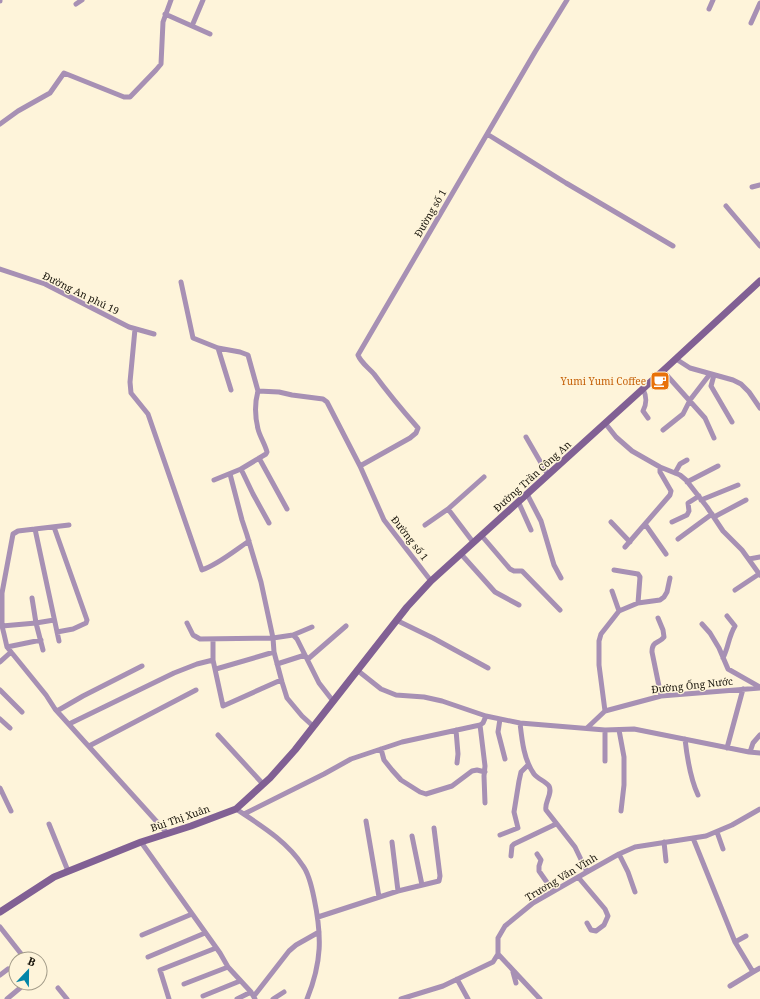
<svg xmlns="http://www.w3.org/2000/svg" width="760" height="999" viewBox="0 0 760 999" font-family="'Noto Serif',serif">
<rect width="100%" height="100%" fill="#fef4da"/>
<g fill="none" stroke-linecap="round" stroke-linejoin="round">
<path stroke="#a790b4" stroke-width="5" d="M 0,1 L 0,0
M 76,4 L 82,0
M 709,9 L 713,0
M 165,14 L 210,34
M 751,23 L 760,3
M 192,26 L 203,0
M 0,124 L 18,111 L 50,93 L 64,73 L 124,97 L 130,97 L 156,70 L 161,64 L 163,22 L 171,0
M 487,134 L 566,183 L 673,246
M 752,187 L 760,185
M 726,206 L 760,246
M 0,269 L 45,284 L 129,327 L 154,334
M 181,282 L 193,338 L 218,348 L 240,352 L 248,355 L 258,391 L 279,392 L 292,395 L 323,399 L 327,402 L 360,466
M 135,329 L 130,382 L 131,393 L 148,414 L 202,570 C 219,564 234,551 249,541
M 218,348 L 231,390
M 676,359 L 690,368 L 733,380 L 741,384 L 749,392 L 760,408
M 663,371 L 705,418 L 714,438
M 714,375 L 711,386 L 732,422
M 643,389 C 647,397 647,403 643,411 L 648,418
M 258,391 C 255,402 255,417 258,429 C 260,437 265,444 267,452 L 266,454 L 241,469 L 253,494 L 269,523
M 605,423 L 616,437 L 632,451 L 660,467 L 680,475 L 686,480 L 707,507 L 723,531 L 742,550 L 760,575
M 663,430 L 683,414 L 690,400 L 710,374
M 526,437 L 548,475
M 259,458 L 287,509
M 675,473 L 680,464 L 687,460
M 230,474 L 242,520 L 247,535 L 261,582 L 273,638 L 274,652 L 282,682 L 287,698 L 302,716 L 313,726
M 214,480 L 241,469
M 687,482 L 718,466
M 527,494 L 541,521 L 554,565 L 561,578
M 701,500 L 738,485
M 518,501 L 531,530
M 714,517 L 746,500
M 611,522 L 630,542
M 672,522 L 687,515 L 689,511 L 688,503 L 699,496
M 645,524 L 666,554
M 69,525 L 18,531 L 13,534 L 2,593 L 2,626 L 4,634 L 7,647 L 46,695 L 55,709 L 167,833
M 425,525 L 448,509
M 54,527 L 87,620 L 86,623 L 73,629 L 57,632
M 35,529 L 59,641
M 481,535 L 510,569 L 514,571 L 522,571 L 560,610
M 678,539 L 712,514
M 473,542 L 448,509 L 484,477
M 625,547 L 670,495 L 671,491 L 660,472 L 660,467
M 461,554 L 495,592 L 519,605
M 749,559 L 760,557
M 614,570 L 638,574 L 640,577 L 638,603
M 431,581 L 384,520 L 360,466 L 410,438 L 416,433 L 418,428 C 403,411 388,393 374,374 C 369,368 361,363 358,355 L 535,52 L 567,0
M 735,590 L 759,574
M 612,591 L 619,611
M 32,598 L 36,623 L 54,620
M 658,618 L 663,630 L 664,637 C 659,644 652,640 652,652 L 661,696
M 396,620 L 433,638 L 488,668
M 187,623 L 193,635 L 200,639 L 273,638 L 293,635 L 297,639 L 319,683 L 333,701
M 702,624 L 710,633 L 719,648 L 728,669 L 760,687
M 2,626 L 36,623 L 43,650
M 293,635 L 312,627
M 213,639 L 213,660 L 223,706 L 281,680
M 7,647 L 41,640
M 723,658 C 729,646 728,638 735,626 L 727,616
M 308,659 L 346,626
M 0,662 L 11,652
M 277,664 L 305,655
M 216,669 L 274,652
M 357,670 L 381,689 L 396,695 L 424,697 L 442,701 L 486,716 L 520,723 L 605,730 L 634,729 L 749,752 L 760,753
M 0,690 L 22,712
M 57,711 L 83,696 L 142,666
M 605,711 L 599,665 L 599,641 L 601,634 L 619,611 L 638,603 L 660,600 L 664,597 L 667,592 L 670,578
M 0,719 L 10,728
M 500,719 L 498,732 L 505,759
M 520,723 C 522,741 524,760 534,774 C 538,779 545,781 549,786 C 553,793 544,803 546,810 L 575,847 L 587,872
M 69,724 L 174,673 L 197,664 L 213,660
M 480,725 L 485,766 L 484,776 L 485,803
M 587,728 L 605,711 L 661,696 L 760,688
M 456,730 L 458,754 L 457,763
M 619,730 L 624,757 L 624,785 L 621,811
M 218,735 L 263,784
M 685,739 C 687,757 690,778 698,795
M 89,746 L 196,690
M 727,748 L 743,689
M 381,749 L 384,760 L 392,770 L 401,780 L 420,792 L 426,794 L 452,786 L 472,771 L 477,770 L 485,772
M 750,752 L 753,743 L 760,735
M 605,761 L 605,730
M 0,788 L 11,811
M 236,809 C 260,825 287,841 303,866 C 309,874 312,888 314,898 C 322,936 322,962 307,999
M 244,814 L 324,774 L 351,759 L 402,742 L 480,725 L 483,723 L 486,716
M 366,821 L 379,897
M 49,824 L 68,871
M 717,832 L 723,849
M 500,835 L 518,828 L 514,812 L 519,781 L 521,772 L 528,765
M 412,836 L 422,885
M 693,838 L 735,942 L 753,972 L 760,968
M 141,842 L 220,953 L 228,967 L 251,992 L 255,999
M 392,842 L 398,891
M 664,842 L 666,861
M 537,854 L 541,860 L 539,866 L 539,871 L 553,891
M 619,854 L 628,872 L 635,892
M 511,856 L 512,846 L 514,844 L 556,824
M 578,877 L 605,909 L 608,916 L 604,925 L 596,931 L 591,930 L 587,923
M 318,917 L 398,891 L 439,881 L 440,876 L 434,828
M 0,927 L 22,955
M 142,935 L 192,914
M 735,942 L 746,936
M 498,954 L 540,999
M 148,957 L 205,933
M 513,972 L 516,983
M 0,975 L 8,969
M 457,979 L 468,999
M 184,984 L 228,967
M 730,986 L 753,972
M 58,988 L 67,999
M 203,996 L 240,981
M 254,996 L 289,951 L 296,945 L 319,932
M 7,999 L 26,983
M 169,999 L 160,970 L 216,948
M 237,999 L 251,992
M 273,999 L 284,992
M 401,999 L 443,986 L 493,962 L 498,954 L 498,938 L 505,926 L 533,903 L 587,872 L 619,854 L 635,847 L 706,836 L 732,825 L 760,809"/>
<path stroke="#816094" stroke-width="7" d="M 0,912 L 54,877 L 141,842 L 191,826 L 236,809 L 270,778 L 295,750 L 407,607 L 431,581 L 667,367 L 760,281"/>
</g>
<defs>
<g id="cafe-square" transform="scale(1)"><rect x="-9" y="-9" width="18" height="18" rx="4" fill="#e8710a" stroke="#fef4da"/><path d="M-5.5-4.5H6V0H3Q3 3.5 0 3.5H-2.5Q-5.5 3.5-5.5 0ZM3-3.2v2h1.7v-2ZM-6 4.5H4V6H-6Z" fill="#fff"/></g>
</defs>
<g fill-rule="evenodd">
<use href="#cafe-square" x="660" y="381"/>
</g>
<g text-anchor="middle" stroke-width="3" stroke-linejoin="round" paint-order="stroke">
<g font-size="10" fill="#19150c" stroke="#fef4da">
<text transform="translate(430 213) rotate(-60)" y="4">Đường số 1</text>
<text transform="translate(81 293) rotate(26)" y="4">Đường An phú 19</text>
<text transform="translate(532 476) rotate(-42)" y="4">Đường Trần Công An</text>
<text transform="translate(410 538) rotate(52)" y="4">Đường số 1</text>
<text transform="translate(692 685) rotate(-6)" y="4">Đường Ống Nước</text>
<text transform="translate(180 818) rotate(-19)" y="4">Bùi Thị Xuân</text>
<text transform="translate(561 877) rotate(-31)" y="4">Trương Văn Vĩnh</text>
</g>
<g font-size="10" fill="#c56008" stroke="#fef4da" text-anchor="end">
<text x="646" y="385">Yumi Yumi Coffee</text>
</g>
</g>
<g transform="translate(28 971) rotate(22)"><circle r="19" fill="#fef4da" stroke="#a29b88"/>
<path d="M0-3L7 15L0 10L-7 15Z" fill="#0185a8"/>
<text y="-6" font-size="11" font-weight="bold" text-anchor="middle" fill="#19150c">B</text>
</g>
</svg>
